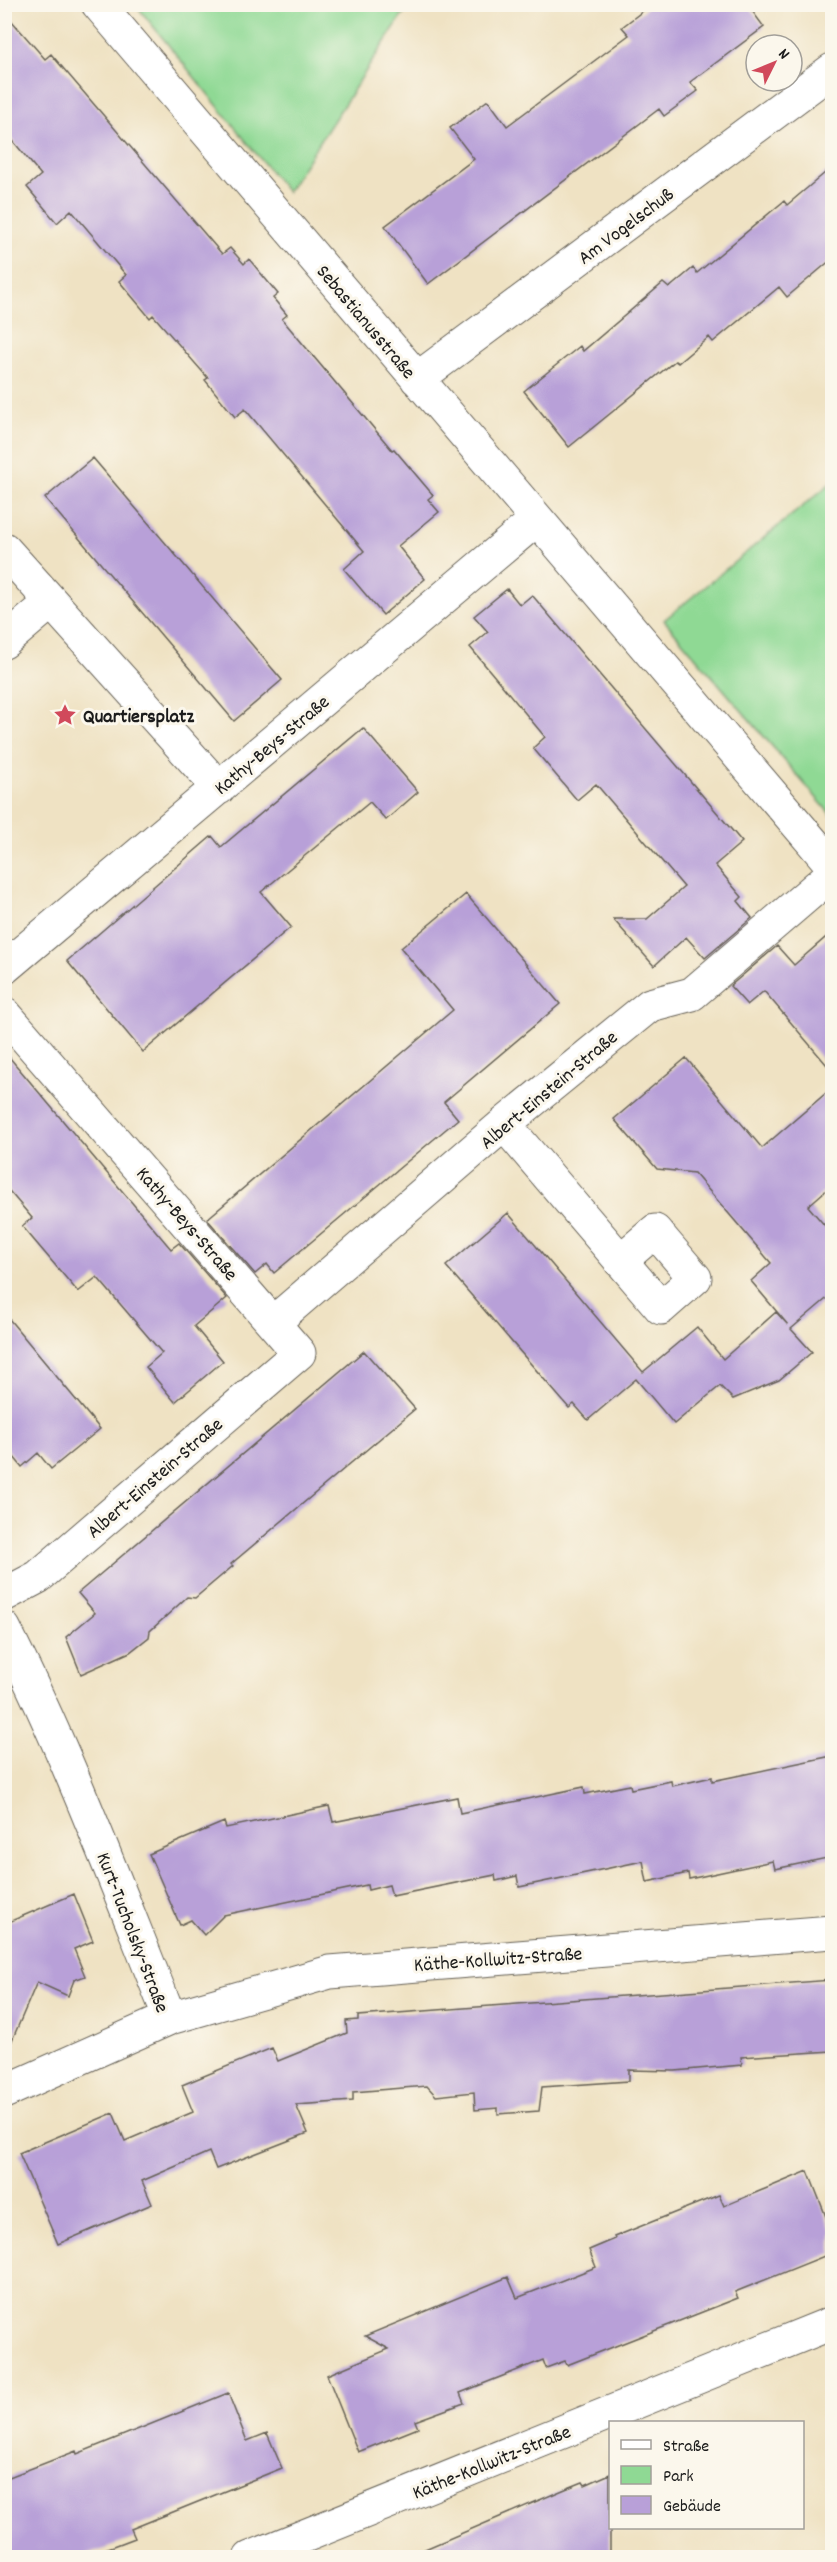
<svg xmlns="http://www.w3.org/2000/svg" width="837" height="2562" viewBox="0 0 837 2562" font-family="Dekko,sans-serif">
<rect width="100%" height="100%" fill="#fbf7ec"/>
<filter id="ink" filterUnits="userSpaceOnUse"><feTurbulence type="fractalNoise" baseFrequency=".0167" numOctaves="2"/><feDisplacementMap in="SourceGraphic" scale="12" xChannelSelector="R" yChannelSelector="G"/><feConvolveMatrix kernelMatrix="1 2 1 2 8 2 1 2 1" color-interpolation-filters="sRGB"/></filter>
<filter id="wash" filterUnits="userSpaceOnUse"><feTurbulence type="fractalNoise" baseFrequency=".008" numOctaves="4" result="noise"/><feDisplacementMap in="SourceGraphic" scale="24" xChannelSelector="R" yChannelSelector="G"/><feGaussianBlur stdDeviation="1.35" result="paint"/><feColorMatrix in="noise" values="0 0 0 0 0 0 0 0 0 0 0 0 0 0 0 0 0 1.4 0 .05"/><feComposite in="paint" operator="in"/></filter>
<g filter="url(#wash)">
<rect width="100%" height="100%" fill="#efe2c3"/>
<path fill="#8fd994" stroke="#567a58" stroke-width="1.5" d="M 136,5 L 409,5 L 287,192 Z
M 832,482 L 832,816 L 664,620 Z"/>
<g id="blocks">
<path fill="#b8a0d8" d="M 652,4 L 747,4 L 764,27 L 690,82 L 698,91 L 664,116 L 659,109 L 428,284 L 385,226 L 474,159 L 450,128 L 488,100 L 507,126 L 629,35 L 622,27 Z
M 4,12 L 45,59 L 51,54 L 222,254 L 230,248 L 244,264 L 249,259 L 278,294 L 273,298 L 287,315 L 282,319 L 392,450 L 394,449 L 433,495 L 428,499 L 439,512 L 398,546 L 425,579 L 383,615 L 344,569 L 364,551 L 245,409 L 235,417 L 205,380 L 208,378 L 153,315 L 150,318 L 119,281 L 126,275 L 71,210 L 57,223 L 27,187 L 41,175 L 4,130 Z
M 832,167 L 832,259 L 787,297 L 779,287 L 713,342 L 709,337 L 678,363 L 675,361 L 569,447 L 524,391 L 580,346 L 583,351 L 663,283 L 669,288 L 693,268 L 697,273 L 784,201 L 787,205 Z
M 93,458 L 282,680 L 234,721 L 45,498 Z
M 507,589 L 520,605 L 532,595 L 742,842 L 715,865 L 742,897 L 738,901 L 752,918 L 705,958 L 686,937 L 654,966 L 613,919 L 647,919 L 684,887 L 596,784 L 577,800 L 533,748 L 545,737 L 470,647 L 488,632 L 474,616 Z
M 363,728 L 418,792 L 386,820 L 370,802 L 261,892 L 291,927 L 143,1052 L 67,961 L 212,836 L 221,847 Z
M 466,894 L 560,1004 L 444,1102 L 458,1119 L 274,1273 L 267,1264 L 255,1274 L 207,1219 L 453,1010 L 401,948 Z
M 832,932 L 832,1071 L 764,991 L 747,1005 L 730,986 L 777,946 L 794,965 Z
M 4,1051 L 171,1249 L 179,1243 L 227,1298 L 194,1326 L 223,1361 L 175,1402 L 146,1367 L 162,1353 L 97,1277 L 78,1292 L 22,1226 L 32,1218 L 4,1185 Z
M 686,1058 L 762,1148 L 832,1088 L 832,1185 L 808,1206 L 832,1234 L 832,1294 L 791,1329 L 812,1352 L 779,1380 L 733,1399 L 720,1386 L 674,1424 L 636,1379 L 588,1420 L 574,1404 L 569,1408 L 446,1266 L 508,1213 L 643,1372 L 697,1327 L 723,1359 L 776,1312 L 788,1325 L 751,1281 L 771,1263 L 694,1173 L 657,1169 L 614,1119 Z
M 4,1313 L 100,1429 L 51,1469 L 38,1453 L 22,1467 L 4,1445 Z
M 364,1351 L 415,1409 L 231,1564 L 233,1566 L 195,1598 L 187,1597 L 150,1631 L 149,1637 L 130,1652 L 81,1674 L 66,1637 L 95,1613 L 78,1593 Z
M 832,1756 L 832,1857 L 775,1869 L 773,1861 L 689,1879 L 688,1873 L 647,1882 L 643,1861 L 519,1887 L 517,1876 L 496,1881 L 495,1875 L 392,1896 L 389,1885 L 368,1890 L 367,1885 L 224,1915 L 204,1935 L 191,1920 L 180,1925 L 149,1854 L 224,1822 L 226,1828 L 329,1806 L 333,1822 L 457,1797 L 460,1813 L 584,1787 L 585,1794 L 630,1785 L 631,1789 L 671,1781 L 672,1786 L 712,1777 L 712,1781 Z
M 74,1894 L 93,1941 L 74,1949 L 85,1976 L 74,1980 L 68,1996 L 37,1982 L 4,2059 L 4,1924 Z
M 832,1980 L 832,2051 L 741,2057 L 742,2065 L 675,2071 L 629,2070 L 629,2081 L 542,2087 L 539,2111 L 498,2114 L 498,2108 L 475,2110 L 474,2092 L 436,2096 L 427,2086 L 353,2092 L 353,2101 L 296,2105 L 308,2133 L 216,2169 L 209,2152 L 142,2181 L 152,2204 L 58,2244 L 19,2153 L 113,2113 L 125,2141 L 193,2112 L 182,2085 L 272,2048 L 278,2061 L 347,2033 L 346,2021 L 358,2020 L 358,2016 Z
M 808,2171 L 832,2232 L 832,2253 L 735,2292 L 738,2298 L 567,2365 L 565,2361 L 546,2368 L 543,2360 L 460,2393 L 464,2403 L 415,2421 L 418,2428 L 358,2452 L 327,2375 L 389,2349 L 365,2336 L 508,2277 L 517,2298 L 596,2267 L 589,2250 L 615,2239 L 614,2237 L 719,2195 L 724,2206 Z
M 228,2393 L 247,2441 L 267,2433 L 282,2468 L 131,2529 L 135,2538 L 114,2546 L 77,2558 L 4,2558 L 4,2479 L 76,2451 L 77,2454 Z
M 610,2474 L 610,2558 L 404,2558 L 563,2490 L 583,2482 L 585,2485 Z"/>
</g>
</g>
<g filter="url(#ink)">
<use href="#blocks" fill-opacity="0" stroke="#666156" stroke-width="1.5"/>
<g fill="none" stroke-linecap="round" stroke-linejoin="round">
<g stroke="#666156" stroke-width="35">
<path id="minor" d="M 98,4 L 832,865
M 417,379 L 832,70
M 4,549 L 219,788
M 4,642 L 51,602
M 4,968 L 537,519
M 4,1013 L 299,1353 L 38,1577 L 4,1595
M 504,1124 L 661,1308 L 695,1278 L 655,1231 L 620,1261
M 274,1322 L 504,1124 L 650,1005 L 692,994 L 832,874
M 4,1628 C 68,1754 117,1887 170,2018 L 4,2092
M 170,2018 L 330,1972 L 832,1932
M 250,2558 L 832,2323"/>
</g>
<use href="#minor" stroke="#fff" stroke-width="33"/>
</g>
</g>
<defs>
<g id="sight-bare" transform="scale(1.8)"><path d="M0-6L1.8-2.2L6-1.7L2.9 1.2L3.7 5.4L0 3.3L-3.7 5.4L-2.9 1.2L-6-1.7L-1.8-2.2Z" fill="#d1495b" stroke="#fbf7ec" stroke-width="2.5" paint-order="stroke"/></g>
</defs>
<g fill-rule="evenodd">
<use href="#sight-bare" x="65" y="715"/>
</g>
<g text-anchor="middle" stroke-width="6" stroke-linejoin="round" paint-order="stroke">
<g font-size="20" fill="#1c1c1c" stroke="#fbf7ec">
<text transform="translate(625 225) rotate(-37)" y="7">Am Vogelschuß</text>
<text transform="translate(367 321) rotate(50)" y="7">Sebastianusstraße</text>
<text transform="translate(271 744) rotate(-40)" y="7">Kathy-Beys-Straße</text>
<text transform="translate(548 1089) rotate(-40)" y="7">Albert-Einstein-Straße</text>
<text transform="translate(188 1223) rotate(49)" y="7">Kathy-Beys-Straße</text>
<text transform="translate(154 1477) rotate(-41)" y="7">Albert-Einstein-Straße</text>
<text transform="translate(134 1932) rotate(69)" y="7">Kurt-Tucholsky-Straße</text>
<text transform="translate(498 1958) rotate(-4)" y="7">Käthe-Kollwitz-Straße</text>
<text transform="translate(491 2461) rotate(-22)" y="7">Käthe-Kollwitz-Straße</text>
</g>
<g font-size="20" font-weight="bold" fill="#1c1c1c" stroke="#fbf7ec" text-anchor="start">
<text x="83" y="722">Quartiersplatz</text>
</g>
</g>
<rect width="837" height="2562" fill="none" stroke="#fbf7ec" stroke-width="24"/>
<rect x="609" y="2421" width="195" height="108" fill="#fbf7ec" stroke="#a29f99" stroke-width="1.5"/>
<rect x="621" y="2440" width="30" height="9" fill="#ffffff" stroke="#a29f99" stroke-width="1.5"/>
<text x="663" y="2451" font-size="18" fill="#1c1c1c">Straße</text>
<rect x="621" y="2466" width="30" height="18" fill="#8fd994" stroke="#a29f99" stroke-width="1.5"/>
<text x="663" y="2481" font-size="18" fill="#1c1c1c">Park</text>
<rect x="621" y="2496" width="30" height="18" fill="#b8a0d8" stroke="#a29f99" stroke-width="1.5"/>
<text x="663" y="2511" font-size="18" fill="#1c1c1c">Gebäude</text>
<g transform="translate(774 63) rotate(47)"><circle r="28" fill="#fbf7ec" stroke="#a29f99" stroke-width="1.5"/>
<path d="M0-4.5L10 22L0 15L-10 22Z" fill="#d1495b"/>
<text y="-9" font-size="16" font-weight="bold" text-anchor="middle" fill="#1c1c1c">N</text>
</g>
</svg>
